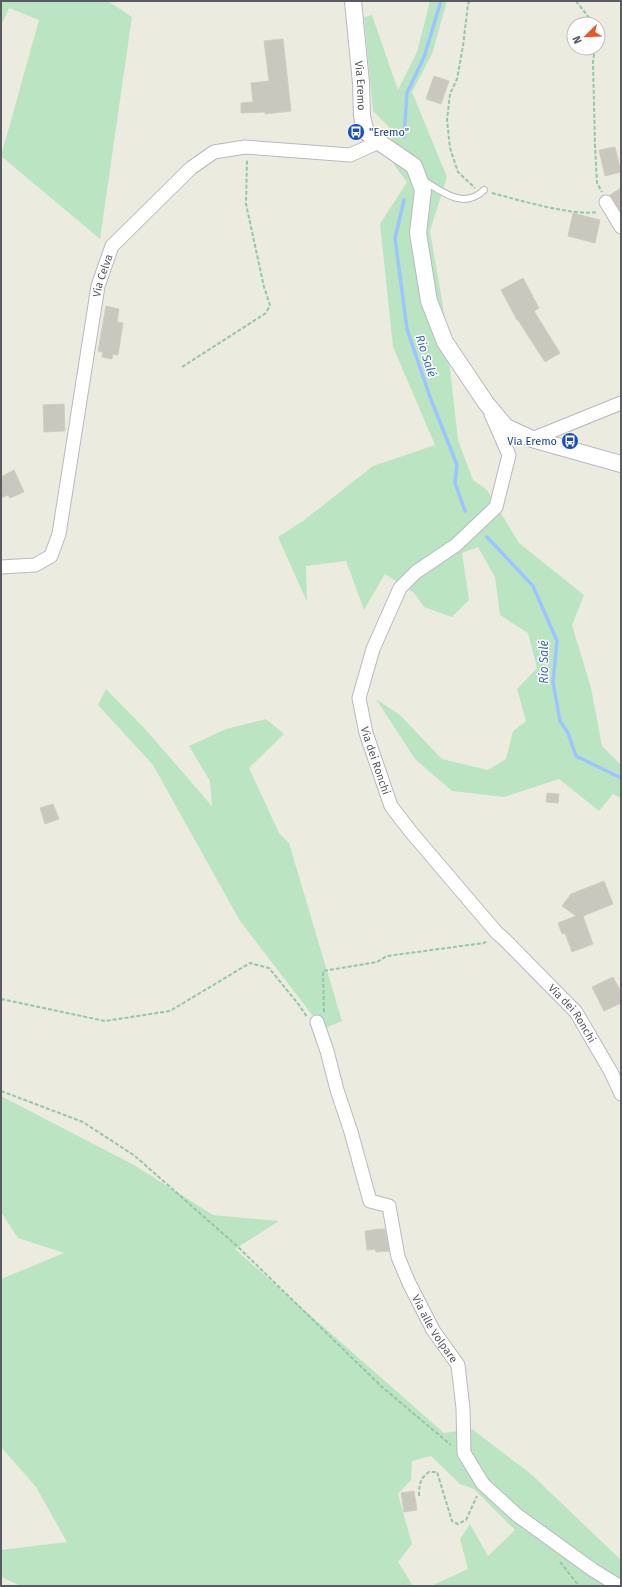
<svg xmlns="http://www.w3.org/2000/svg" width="622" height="1587" viewBox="0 0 622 1587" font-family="'Fira Sans',sans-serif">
<rect width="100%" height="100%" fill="#ecebdf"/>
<path fill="#bbe5c2" d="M 1,1 L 108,1 L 132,17 L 100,239 L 1,156 L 39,20 L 9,8 L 1,26 Z
M 430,1 L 447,1 L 432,54 L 412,92 L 447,177 L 430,231 L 443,306 L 458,440 L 473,480 L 487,490 L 519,543 L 584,595 L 572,625 L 591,688 L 602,746 L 621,765 L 621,798 L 613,794 L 599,811 L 559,779 L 504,797 L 452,791 L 415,759 L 376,699 L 400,715 L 442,759 L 488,770 L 506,759 L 513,731 L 526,721 L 517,689 L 537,668 L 528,633 L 500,615 L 495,577 L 478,547 L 462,553 L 469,600 L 452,617 L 424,607 L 414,593 L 385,574 L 364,610 L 346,561 L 306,566 L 307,602 L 278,537 L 303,521 L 373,466 L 435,445 L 393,347 L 380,224 L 407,182 L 394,165 L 390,128 L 373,111 L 364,17 L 372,15 L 398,90 L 417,52 Z
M 106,689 L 147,731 L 212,806 L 210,781 L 189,746 L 226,729 L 266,719 L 284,734 L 249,768 L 279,833 L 289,843 L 342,1021 L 323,1029 L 240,921 L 153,765 L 98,705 Z
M 1,1096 L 134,1165 L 213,1215 L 279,1221 L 235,1249 L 444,1433 L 472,1429 L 531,1474 L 621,1560 L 621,1586 L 431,1586 L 468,1569 L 460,1539 L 470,1524 L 488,1556 L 515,1530 L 474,1489 L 460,1484 L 431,1456 L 412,1461 L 411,1480 L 398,1494 L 412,1544 L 398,1562 L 413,1586 L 21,1586 L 1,1577 L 1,1550 L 67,1542 L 36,1487 L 1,1447 L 1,1279 L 64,1253 L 18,1238 L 1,1212 Z"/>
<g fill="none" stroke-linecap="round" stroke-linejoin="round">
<path stroke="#9cc4ff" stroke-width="3.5" d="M 404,137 L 407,93 L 424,57 L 441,1
M 404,200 L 395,238 L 407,329 L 430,397 L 457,465 L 455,483 L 465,511
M 487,537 L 533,586 L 557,641 L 553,682 L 560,721 L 568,733 L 576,756 L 621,778"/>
</g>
<path fill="#c9c8bf" stroke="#d1cebe" d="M 283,39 L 291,111 L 265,114 L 265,112 L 241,113 L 241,103 L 253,102 L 251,83 L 269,81 L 264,41 Z
M 434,76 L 449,81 L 441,104 L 426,99 Z
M 615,147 L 621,172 L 605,176 L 599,150 Z
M 621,188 L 621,211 L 610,195 Z
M 573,213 L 600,220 L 595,243 L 568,236 Z
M 523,278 L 539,308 L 534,311 L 560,353 L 545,362 L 518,320 L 517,320 L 501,290 Z
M 106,306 L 119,309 L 117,322 L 123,323 L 118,355 L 113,354 L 112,359 L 102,357 L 103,352 L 98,351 Z
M 64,404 L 65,431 L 44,432 L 43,405 Z
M 14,470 L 24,492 L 10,498 L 8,495 L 1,498 L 1,477 Z
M 547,793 L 559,794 L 558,803 L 546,802 Z
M 53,804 L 59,819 L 45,824 L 40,808 Z
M 604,881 L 613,904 L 583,916 L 593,944 L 572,952 L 565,933 L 562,934 L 558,923 L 576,916 L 562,906 L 571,894 Z
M 613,977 L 621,992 L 621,1003 L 604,1011 L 592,987 Z
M 379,1229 L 385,1229 L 389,1251 L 376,1252 L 375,1249 L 367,1250 L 365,1231 Z
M 414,1491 L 417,1510 L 404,1512 L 401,1493 Z"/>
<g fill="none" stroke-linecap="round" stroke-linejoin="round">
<g stroke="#b7b9bf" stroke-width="8">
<path id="service" d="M 423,180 C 442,192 464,210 484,190"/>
</g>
<g stroke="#b7b9bf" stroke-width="15">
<g id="minor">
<path d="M 606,202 L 621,227"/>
<path id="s1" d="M 491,414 L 509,455 L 496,507 L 456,545 L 416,572 L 400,588 L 373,649 L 359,698 L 366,733 L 391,806 L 411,832 L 497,933 L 503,938 L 576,1012 L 611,1072 L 621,1094"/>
<path d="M 532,439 L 621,403"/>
<path id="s2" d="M 1,567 L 35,565 L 51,556 L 59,534 L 98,286 L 112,246 L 191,168 L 214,152 L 245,147 L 350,155 L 379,142"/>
<path id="s3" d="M 317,1022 L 327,1051 L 337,1090 L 351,1132 L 370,1201 L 389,1206 L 398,1257 L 409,1283 L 433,1330 L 458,1365 L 463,1408 L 464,1453 L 483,1484 L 517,1515 L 593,1570 L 619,1586"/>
</g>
</g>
<g stroke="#b7b9bf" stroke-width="18">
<g id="tertiary">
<path id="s4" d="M 353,1 L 361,83 L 362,116 L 364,125 L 366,132 L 379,142 L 414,166 L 423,190 L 418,233 L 429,301 L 445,342 L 486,403 L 506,427 L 532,439 L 621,464"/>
</g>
</g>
<path stroke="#94c6aa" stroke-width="2" stroke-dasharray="4 2" stroke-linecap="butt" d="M 470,1 L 468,4 L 463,46 L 457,79 L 450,94 L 447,120 L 450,148 L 458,172 L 475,188
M 576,1 L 594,24
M 595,48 L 593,62 L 595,146 L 597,183 L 602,192
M 492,193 C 519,200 572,216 597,212
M 182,367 L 266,313 L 270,305 L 264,287 L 246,204 L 247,159
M 1,999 L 105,1021 L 170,1011 L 250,963 L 269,968 L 299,1005 L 307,1017
M 324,1012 L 323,971 L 377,962 L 387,956 L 484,943 L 487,941
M 1,1091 L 83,1122 L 135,1156 L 237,1246 L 382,1387 L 451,1445
M 419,1496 C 419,1485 420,1478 429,1472 L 437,1472 L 452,1521 L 458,1524 L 466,1520 L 477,1496
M 560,1562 L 579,1586"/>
<use href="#service" stroke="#fff" stroke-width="6"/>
<use href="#minor" stroke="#fff" stroke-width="13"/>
<use href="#tertiary" stroke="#fff" stroke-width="16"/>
</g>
<defs>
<g id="bus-disc" transform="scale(0.9)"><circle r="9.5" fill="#1a4fb4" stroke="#fff"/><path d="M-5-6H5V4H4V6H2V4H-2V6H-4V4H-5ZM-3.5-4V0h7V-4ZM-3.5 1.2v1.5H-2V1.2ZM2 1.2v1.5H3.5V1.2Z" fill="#fff"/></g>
</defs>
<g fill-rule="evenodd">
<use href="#bus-disc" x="356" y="132"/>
<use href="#bus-disc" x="570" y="441"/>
</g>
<g text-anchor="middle" stroke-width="3" stroke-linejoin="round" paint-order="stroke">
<g font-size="11" fill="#585b61" stroke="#fff">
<text dy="4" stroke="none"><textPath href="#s4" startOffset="85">Via Eremo</textPath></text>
<text dy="4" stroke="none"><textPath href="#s2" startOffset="338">Via Celva</textPath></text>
<text dy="4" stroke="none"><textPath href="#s1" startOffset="407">Via dei Ronchi</textPath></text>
<text dy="4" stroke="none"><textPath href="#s1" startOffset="731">Via dei Ronchi</textPath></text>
<text dy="4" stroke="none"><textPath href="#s3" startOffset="339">Via alle Volpare</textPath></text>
</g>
<g font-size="11" fill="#164399" stroke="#fff" text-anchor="start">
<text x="369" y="136">"Eremo"</text>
<text x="557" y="445" text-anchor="end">Via Eremo</text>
</g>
<g font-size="12" font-style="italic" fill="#3e69c4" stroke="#fff">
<text transform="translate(426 356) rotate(72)" y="4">Rio Salé</text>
<text transform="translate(544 662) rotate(-90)" y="4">Rio Salé</text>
</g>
</g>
<rect width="622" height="1587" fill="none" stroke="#585b61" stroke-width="4"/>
<g transform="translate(586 36) rotate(247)"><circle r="19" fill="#ffffff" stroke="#bcbdc0"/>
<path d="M0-3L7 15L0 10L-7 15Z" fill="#eb5626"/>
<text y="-6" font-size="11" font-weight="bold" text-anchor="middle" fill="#585b61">N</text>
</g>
</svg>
